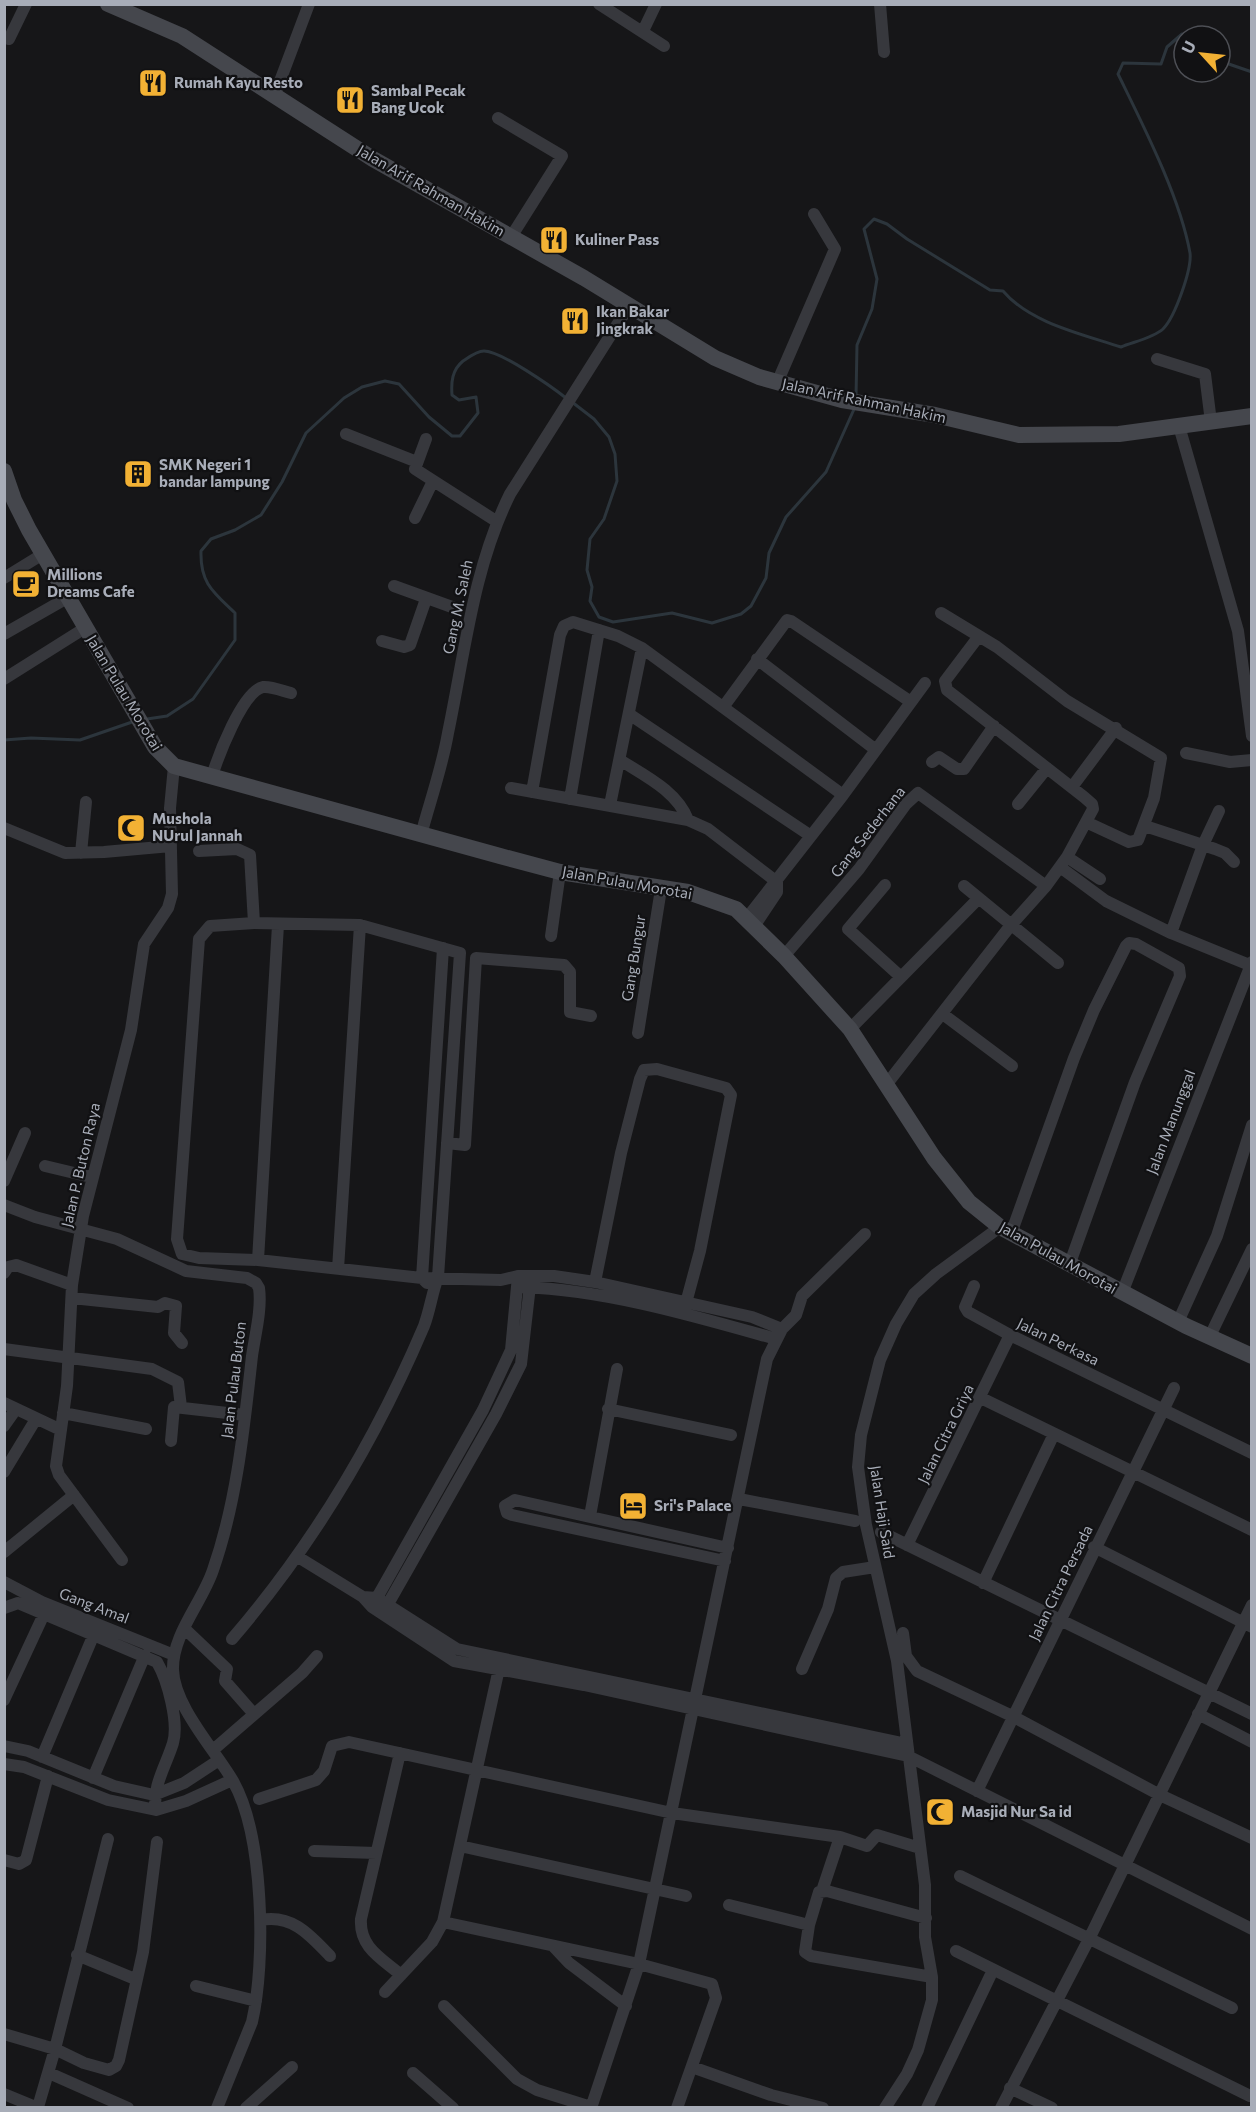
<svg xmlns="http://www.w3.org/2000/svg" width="1256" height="2112" viewBox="0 0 1256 2112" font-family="Commissioner,sans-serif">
<rect width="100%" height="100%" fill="#161618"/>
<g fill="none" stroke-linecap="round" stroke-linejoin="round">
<path stroke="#2c353c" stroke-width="3" d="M 1220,61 L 1252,72
M 856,397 L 857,345 L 872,309 L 877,279 L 864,229 L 874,219 L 887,224 L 907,239 L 990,290 L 1003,291 C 1030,323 1082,334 1121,347 C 1133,342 1153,338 1163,329 C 1175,317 1192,269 1190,253 C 1180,197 1143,125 1118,74 L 1123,63 L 1161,64 L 1167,47 L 1182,34 L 1188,36
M 572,402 L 594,419 L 609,437 L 615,454 L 617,481 L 604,519 L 590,539 L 587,570 L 592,587 L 590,601 L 599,617 L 613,622 L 672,613 L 712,623 L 741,614 L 751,606 L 766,578 L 769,553 L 786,517 L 826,472 L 855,407
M 147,719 L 167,716 L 193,699 L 235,640 L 235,613 C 213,592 200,583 201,551 L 211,539 L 235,530 L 261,515 L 282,482 L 306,433 L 344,398 L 362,387 L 385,381 L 399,384 L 429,417 L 452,436 L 460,436 L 478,413 L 476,397 L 459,400 L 452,395 C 451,382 452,370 463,361 C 469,357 477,351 484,351 C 501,351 552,387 566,398
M 4,740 L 31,738 L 80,740 L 135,721"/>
<path stroke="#333438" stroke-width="12" stroke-dasharray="12 6" stroke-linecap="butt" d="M 452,607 L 463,611"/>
<path stroke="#37383d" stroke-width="12" d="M 599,4 L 664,46
M 880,4 L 884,52
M 643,31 L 656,4
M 9,39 L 26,4
M 274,97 L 309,4
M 498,118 L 562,156 L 511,237
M 1157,359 L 1205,374 L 1211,422
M 777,383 L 835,249 L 814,214
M 1179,426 L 1238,631 L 1252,736
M 346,434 L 417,462
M 426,439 L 415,469 L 496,521
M 415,518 L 433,481
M 4,578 L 43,554
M 394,586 L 452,607
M 941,613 L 997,647 L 1067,701 L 1161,758 L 1154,798 L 1138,840 L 1129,842 L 1086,822
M 4,634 L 67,598
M 382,641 L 404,647 L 410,645 L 426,599
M 757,659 L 876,750
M 4,679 L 85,628
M 724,706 L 787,620 L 791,621 L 911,702
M 629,714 L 811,836
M 1186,753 L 1230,762 L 1252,760
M 620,760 C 645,776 677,791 688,820
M 932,762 L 939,757 L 957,769 L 964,769 L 994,726
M 212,776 C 218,757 242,692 263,687 C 271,686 283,691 291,693
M 1072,787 L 1116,728
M 511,788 L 688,820 L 708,829 L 777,882 L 777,892 L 755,925
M 532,792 L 560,635 L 564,626 L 573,622 L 618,636 L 642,648 L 843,795
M 570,799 L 599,630
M 1018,804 L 1047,768
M 610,805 L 642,648
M 1145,826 L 1215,849 L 1225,853 L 1234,862
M 4,828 L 65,853 L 104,852 L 171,846
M 421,835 C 430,801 442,768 448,733 C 465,652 473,569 510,494 L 629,306
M 199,851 L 237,849 L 250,855 L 254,923
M 81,853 L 86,802
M 1067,857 L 1100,879
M 1060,867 L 1106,901 L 1171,933 L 1252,966
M 885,885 L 848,929 L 901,977
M 964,886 L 1058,963
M 747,918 L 843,795 L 925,683
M 1171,933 L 1203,845 L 1219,811
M 551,936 L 560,872
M 784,956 L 859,869 L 906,804 L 918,793 L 1046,886
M 944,1015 L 1012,1066
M 850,1029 L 978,899
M 638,1033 L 661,889
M 886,1085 L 1011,925 L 1046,886 L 1067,857 L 1093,809 L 1092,804 L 1084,797 L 947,690 L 945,681 L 979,636
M 447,1143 L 465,1145 L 476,958 L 564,965 L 570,972 L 570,1012 L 591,1016
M 45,1166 L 91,1177
M 4,1181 L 25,1133
M 4,1205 L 35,1217 L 117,1239 L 186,1271 L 247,1278 L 256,1283 L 259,1288 C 262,1309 255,1335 252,1356 C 244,1428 237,1501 213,1570 C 202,1603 172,1634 173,1670 C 174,1706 215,1750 233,1781 C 264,1836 266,1961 252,2022 L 217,2108
M 1012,1231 L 1074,1058 L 1094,1010 L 1126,946 L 1129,943 L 1136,944 L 1179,968 L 1180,976 L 1135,1082 L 1070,1263
M 258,1260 L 278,925
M 338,1269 L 360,925
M 4,1273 L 8,1267 L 16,1265 L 72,1285
M 595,1282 L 621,1153 L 640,1079 L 644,1070 L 657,1069 L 726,1088 L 731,1095 L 700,1251 L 686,1303
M 427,1283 L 422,1278 L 443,948
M 974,1286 L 965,1307 L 968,1312 L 1010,1335 L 1252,1453
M 522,1287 C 607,1290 694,1316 776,1339
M 1122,1293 L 1252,962
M 72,1298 L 158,1307 L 165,1303 L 176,1306 L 174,1333 L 182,1343
M 1178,1322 L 1217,1236 L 1252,1125
M 1210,1336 L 1252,1249
M 4,1349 L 152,1369 L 178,1382 L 181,1407
M 981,1398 L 1252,1530
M 4,1403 L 61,1430
M 608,1409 L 731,1435
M 63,1413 L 146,1429
M 4,1426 L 16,1409
M 171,1441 L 174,1407 L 245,1415
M 4,1472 L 36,1419
M 739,1499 L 855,1521
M 590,1516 L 617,1369
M 881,1532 L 1252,1714
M 907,1545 L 1010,1335
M 1094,1547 L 1252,1627
M 4,1552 L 74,1495
M 298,1557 L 363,1597 L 372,1607 L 454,1661 L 584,1685 L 908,1756 L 1252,1929
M 122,1560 L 59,1475 L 56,1466 L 67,1386 L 72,1285 L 83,1216 L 131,1030 L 144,944 L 168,908 L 172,894 L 170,808 L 174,766
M 725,1561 L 512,1515 L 507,1513 L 505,1506 L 515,1500 L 728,1548
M 4,1582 L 42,1602 L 174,1655
M 983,1583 L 1053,1436
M 363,1597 L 377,1598 L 457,1649 L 907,1744
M 374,1603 L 483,1410 L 511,1350 L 518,1276
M 4,1608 L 18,1603 L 157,1662 C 168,1681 179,1723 173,1743 C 166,1766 152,1786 156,1810
M 384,1611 L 496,1414 L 521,1364 L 531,1277
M 185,1629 L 227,1669 L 225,1681 L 254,1714
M 903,1633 L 906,1656 L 917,1671 L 1012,1716 L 1160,1795 L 1252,1838
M 232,1639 C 312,1546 376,1439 424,1326 C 430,1310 432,1293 438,1277 L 460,953 L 360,925 L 254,923 L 210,926 L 199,939 L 177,1239 L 182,1254 L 199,1258 L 258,1260 L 422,1278 L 501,1280 L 518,1276 L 554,1276 L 595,1282 L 752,1317 L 782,1329
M 802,1669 L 828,1609 L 836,1578 L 843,1572 L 875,1567
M 4,1700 L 44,1614
M 1198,1714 L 1252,1742
M 4,1746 L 28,1751 L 114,1786 L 154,1795 L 184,1783 L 219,1760
M 213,1750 L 302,1673 L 317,1656
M 400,1753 L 361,1919 C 359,1947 381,1958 401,1975
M 42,1757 L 94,1634
M 4,1764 L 24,1767 L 108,1800 L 156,1810 L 186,1801 L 232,1780
M 93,1778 L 145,1655
M 977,1791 L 1174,1388
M 259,1799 L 316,1780 L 324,1771 L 332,1746 L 349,1742 L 672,1813 L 840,1837
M 460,1846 L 686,1896
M 314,1851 L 376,1853
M 4,1860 L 19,1864 L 26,1860 L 48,1776
M 960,1876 L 1232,2008
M 822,1891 L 840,1837 L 867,1846 L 877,1835 L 920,1848
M 729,1905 L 809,1925 L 819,1892 L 827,1891 L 926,1918
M 261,1920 C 292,1914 310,1935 330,1956
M 443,1922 L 639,1964 L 712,1984 L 716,1998 L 677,2108
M 809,1925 L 805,1952 L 811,1956 L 932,1977
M 553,1946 L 569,1963 L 626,2006
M 956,1951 L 1250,2096
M 77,1955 L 135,1979
M 196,1986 L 256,2001
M 385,1992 L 432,1942 L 443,1922 L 500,1664
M 444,2006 L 517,2079 L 537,2090 L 591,2107
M 4,2034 L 55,2049 L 108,1839
M 692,2067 L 771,2095 L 823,2108
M 49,2073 L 128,2108
M 413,2073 L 453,2108
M 1010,2088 L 1052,2108
M 4,2094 L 38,2108
M 38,2107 L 55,2049 L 84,2063 L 109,2070 L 116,2066 L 119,2060 L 143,1952 L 157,1842
M 246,2108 L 292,2067
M 591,2108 L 639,1964 L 767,1359 L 782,1329 L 796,1315 L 802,1296 L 865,1234
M 885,2108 L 907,2074 L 918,2050 L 932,2000 L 932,1977 L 925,1937 L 925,1885 L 897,1661 L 866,1525 L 858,1467 L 861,1435 L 880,1360 L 896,1324 L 914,1294 L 936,1274 L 1000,1227
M 927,2108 L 993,1970
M 1001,2108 L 1089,1939 L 1252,1605"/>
<path stroke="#45474d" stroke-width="16" d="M 108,4 L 182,36 L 373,159 L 584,278 L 715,358 L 759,377 L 842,400 L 935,415 L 1019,435 L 1119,434 L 1252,416
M 4,471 L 14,500 L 29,530 L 155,747 L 174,766 L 500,856 L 560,872 L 688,892 L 736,909 L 784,956 L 850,1029 L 934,1158 L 969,1202 L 1000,1227 L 1186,1326 L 1252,1356"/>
</g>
<defs>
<g id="restaurant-square" transform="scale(1.5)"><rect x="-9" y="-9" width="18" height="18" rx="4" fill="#f2b134" stroke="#111113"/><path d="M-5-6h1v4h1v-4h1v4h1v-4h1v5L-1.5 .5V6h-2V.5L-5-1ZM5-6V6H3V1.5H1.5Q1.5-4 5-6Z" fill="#111"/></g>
<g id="building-square" transform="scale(1.5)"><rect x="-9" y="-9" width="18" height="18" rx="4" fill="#f2b134" stroke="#111113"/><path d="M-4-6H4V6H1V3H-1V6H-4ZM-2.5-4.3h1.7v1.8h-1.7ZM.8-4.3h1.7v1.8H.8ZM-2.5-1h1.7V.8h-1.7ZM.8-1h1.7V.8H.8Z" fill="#111"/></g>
<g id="cafe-square" transform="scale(1.5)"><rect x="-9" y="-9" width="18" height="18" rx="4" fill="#f2b134" stroke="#111113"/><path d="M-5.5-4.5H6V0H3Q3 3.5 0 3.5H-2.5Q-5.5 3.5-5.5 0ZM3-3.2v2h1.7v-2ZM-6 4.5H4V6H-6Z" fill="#111"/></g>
<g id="mosque-square" transform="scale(1.5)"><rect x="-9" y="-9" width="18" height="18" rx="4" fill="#f2b134" stroke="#111113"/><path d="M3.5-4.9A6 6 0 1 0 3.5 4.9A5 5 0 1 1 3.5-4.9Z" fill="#111"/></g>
<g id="hotel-square" transform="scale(1.5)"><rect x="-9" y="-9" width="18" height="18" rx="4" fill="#f2b134" stroke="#111113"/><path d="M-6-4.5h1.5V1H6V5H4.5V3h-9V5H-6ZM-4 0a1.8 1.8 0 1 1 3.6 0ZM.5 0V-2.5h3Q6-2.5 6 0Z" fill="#111"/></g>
</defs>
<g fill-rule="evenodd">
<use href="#restaurant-square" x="153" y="83"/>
<use href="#restaurant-square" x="350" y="100"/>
<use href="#restaurant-square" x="554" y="240"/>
<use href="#restaurant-square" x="575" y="321"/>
<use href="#building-square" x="138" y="474"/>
<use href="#cafe-square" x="26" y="584"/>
<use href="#mosque-square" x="131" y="828"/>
<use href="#hotel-square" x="633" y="1506"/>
<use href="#mosque-square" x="940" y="1812"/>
</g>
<g text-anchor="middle" stroke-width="4.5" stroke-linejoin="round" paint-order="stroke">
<g font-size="15" font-weight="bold" fill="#a8adb8" stroke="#111113" text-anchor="start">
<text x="174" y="88">Rumah Kayu Resto</text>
<text x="371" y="96">Sambal Pecak<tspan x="371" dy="17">Bang Ucok</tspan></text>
<text x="575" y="245">Kuliner Pass</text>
<text x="596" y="317">Ikan Bakar<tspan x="596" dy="17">Jingkrak</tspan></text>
<text x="159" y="470">SMK Negeri 1<tspan x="159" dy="17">bandar lampung</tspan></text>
<text x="47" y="580">Millions<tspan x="47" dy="17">Dreams Cafe</tspan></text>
<text x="152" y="824">Mushola<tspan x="152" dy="17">NUrul Jannah</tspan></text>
<text x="654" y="1511">Sri's Palace</text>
<text x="961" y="1817">Masjid Nur Sa id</text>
</g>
<g font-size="15" fill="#a8adb8" stroke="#111113">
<text transform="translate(431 191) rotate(30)" y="5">Jalan Arif Rahman Hakim</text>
<text transform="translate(864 401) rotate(12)" y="5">Jalan Arif Rahman Hakim</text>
<text transform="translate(458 607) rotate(-78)" y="5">Gang M. Saleh</text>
<text transform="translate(124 693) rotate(59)" y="5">Jalan Pulau Morotai</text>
<text transform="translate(868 832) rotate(-52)" y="5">Gang Sederhana</text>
<text transform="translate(627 883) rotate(10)" y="5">Jalan Pulau Morotai</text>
<text transform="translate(634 958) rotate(-81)" y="5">Gang Bungur</text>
<text transform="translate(1171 1122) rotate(-69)" y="5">Jalan Manunggal</text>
<text transform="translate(81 1165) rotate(-77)" y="5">Jalan P. Buton Raya</text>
<text transform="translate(1058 1258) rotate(29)" y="5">Jalan Pulau Morotai</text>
<text transform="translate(1058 1342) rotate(26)" y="5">Jalan Perkasa</text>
<text transform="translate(234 1380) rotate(-83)" y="5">Jalan Pulau Buton</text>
<text transform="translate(946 1434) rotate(-64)" y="5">Jalan Citra Griya</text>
<text transform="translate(882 1512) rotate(81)" y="5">Jalan Haji Said</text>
<text transform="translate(1061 1583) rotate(-64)" y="5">Jalan Citra Persada</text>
<text transform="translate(94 1606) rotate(21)" y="5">Gang Amal</text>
</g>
</g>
<rect width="1256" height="2112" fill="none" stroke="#a8adb8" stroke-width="12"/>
<g transform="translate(1202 54) rotate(297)"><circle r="28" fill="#111113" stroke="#4d4f55" stroke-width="1.5"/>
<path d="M0-4.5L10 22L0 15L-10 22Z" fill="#f2b134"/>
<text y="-9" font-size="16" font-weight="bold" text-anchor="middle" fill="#a8adb8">U</text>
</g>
</svg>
